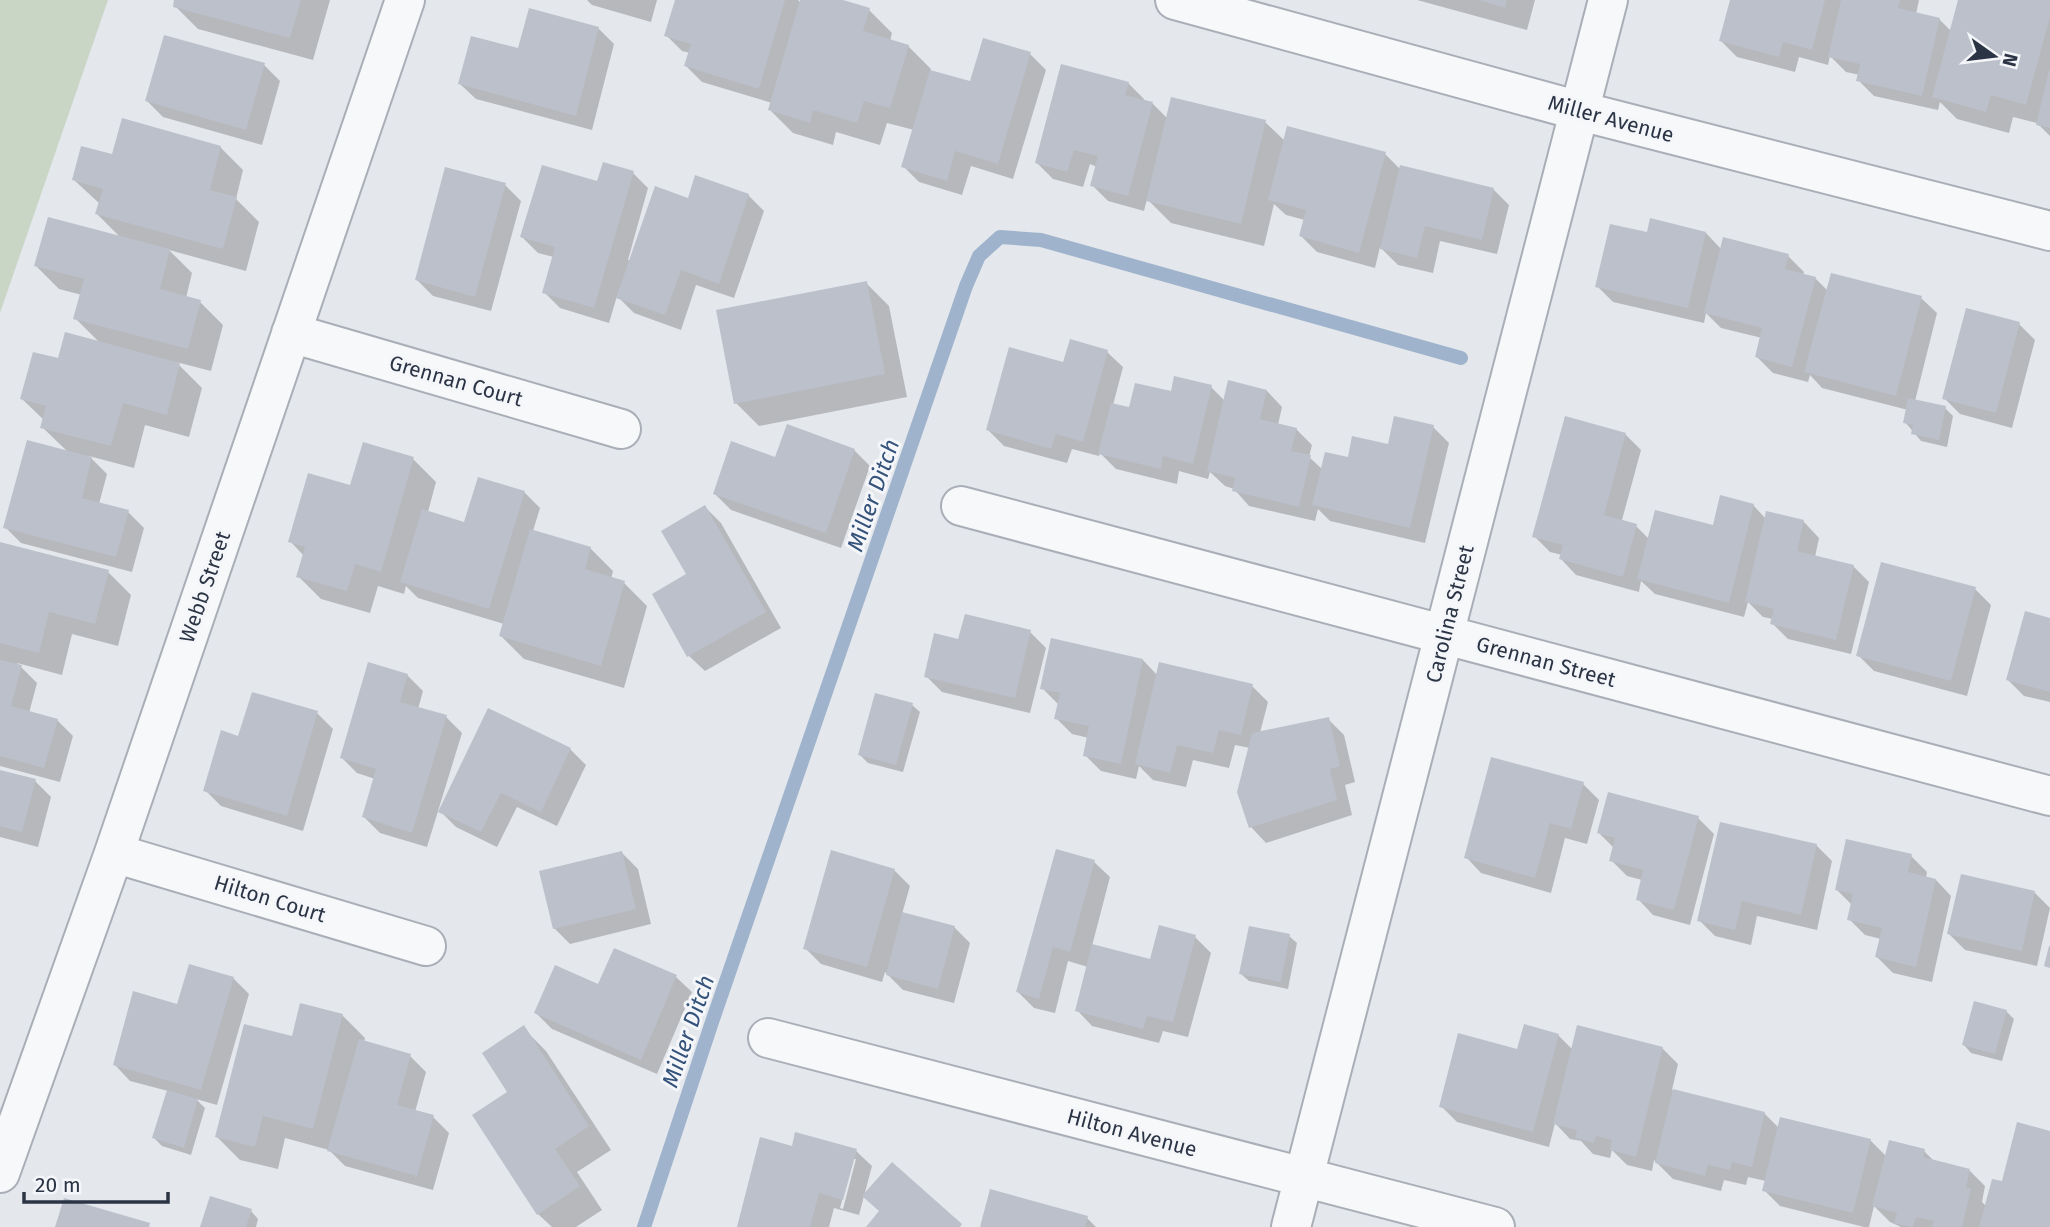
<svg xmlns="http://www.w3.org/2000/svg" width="2050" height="1227" viewBox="0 0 2050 1227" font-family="'Fira Sans',sans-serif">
<rect width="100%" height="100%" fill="#e4e7ec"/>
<path fill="#c9d6c5" d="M 0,0 L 108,0 L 0,313 Z"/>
<path fill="#0003" fill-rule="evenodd" d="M 176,0 L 330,0 L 313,60 L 198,29 L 175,6 Z
M 587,0 L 657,0 L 651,22 L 592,5 Z
M 677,0 L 798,0 L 801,3 L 802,0 L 837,0 L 869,10 L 892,33 L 890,41 L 908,46 L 931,69 L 930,71 L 971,83 L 1030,54 L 1046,70 L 1013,179 L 971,166 L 962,195 L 919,182 L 903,166 L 914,130 L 887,123 L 880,145 L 836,132 L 833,145 L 793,133 L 770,110 L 772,103 L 702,82 L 686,66 L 690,53 L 682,51 L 666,35 Z
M 1417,0 L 1535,0 L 1527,30 Z
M 1732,0 L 1919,0 L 1916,14 L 1939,19 L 1952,32 L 1960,0 L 2050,0 L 2050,136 L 2037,123 L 2013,117 L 2009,133 L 1957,119 L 1940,102 L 1938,110 L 1874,96 L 1858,80 L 1860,75 L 1846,72 L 1830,56 L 1828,65 L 1799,57 L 1795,72 L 1737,57 L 1721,41 Z
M 598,28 L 614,44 L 592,130 L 476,99 L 460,84 L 519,50 Z
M 264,65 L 280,81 L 262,145 L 163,117 L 147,101 Z
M 1128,83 L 1144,99 L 1143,102 L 1153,104 L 1168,119 L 1265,122 L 1285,141 L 1385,154 L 1401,170 L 1494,190 L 1509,205 L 1497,254 L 1440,241 L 1433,273 L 1398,265 L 1380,247 L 1375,268 L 1317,252 L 1301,236 L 1305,220 L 1286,215 L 1274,204 L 1264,246 L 1171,223 L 1147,199 L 1144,211 L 1108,201 L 1092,185 L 1097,167 L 1090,164 L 1083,187 L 1053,179 L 1037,163 Z
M 220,147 L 243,170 L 236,199 L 259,222 L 246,271 L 169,250 L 192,273 L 186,298 L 200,302 L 223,325 L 211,371 L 176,362 L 202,388 L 189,437 L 145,425 L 134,468 L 89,456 L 107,474 L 99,504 L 128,512 L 144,528 L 132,572 L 21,543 L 5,527 L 68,452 L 42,427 L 44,420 L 22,399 L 59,360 L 100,343 L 75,318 L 82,295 L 59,289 L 36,266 L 121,238 L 97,214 L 100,204 L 74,180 L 113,157 Z
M 633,173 L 648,188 L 628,260 L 631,261 L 689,200 L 748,195 L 764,211 L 734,298 L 696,285 L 681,330 L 634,313 L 617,296 L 609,323 L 560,308 L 544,292 L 554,257 L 538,253 L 522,237 L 598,183 Z
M 505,185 L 521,201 L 491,311 L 433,296 L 417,280 Z
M 1706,233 L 1722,250 L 1788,256 L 1804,272 L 1803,275 L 1815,278 L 1828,291 L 1921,298 L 1937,313 L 1915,401 L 1945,408 L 1953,416 L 1947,447 L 1921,441 L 1905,422 L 1908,410 L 1822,388 L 1810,375 L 1808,382 L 1773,373 L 1757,357 L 1762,338 L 1721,328 L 1706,313 L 1704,323 L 1613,302 L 1597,286 L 1648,235 Z
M 866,283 L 889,306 L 907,397 L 759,426 L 736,403 Z
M 2019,324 L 2035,340 L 2012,428 L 1960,414 L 1944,398 Z
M 1107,352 L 1123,367 L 1113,405 L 1131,410 L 1172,393 L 1211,387 L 1225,401 L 1267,391 L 1282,407 L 1278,425 L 1296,429 L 1312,445 L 1309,457 L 1322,469 L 1389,447 L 1433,427 L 1449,443 L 1425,543 L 1330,521 L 1318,509 L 1315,521 L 1249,506 L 1234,489 L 1225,486 L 1210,472 L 1208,479 L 1179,471 L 1177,484 L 1116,469 L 1100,453 L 1099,456 L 1072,449 L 1067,463 L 1004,446 L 988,430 L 1064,364 Z
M 1625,434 L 1641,450 L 1622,520 L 1636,526 L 1649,539 L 1714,527 L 1753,505 L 1766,519 L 1768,514 L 1804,522 L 1819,538 L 1815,557 L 1853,566 L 1869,582 L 1851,654 L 1788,639 L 1772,623 L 1773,619 L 1763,617 L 1748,602 L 1744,617 L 1655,594 L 1641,581 L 1639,592 L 1576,575 L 1561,559 L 1562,555 L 1550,552 L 1534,536 Z
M 364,444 L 413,459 L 436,482 L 428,512 L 465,524 L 524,492 L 540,508 L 533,531 L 590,548 L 613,571 L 611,579 L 624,583 L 647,606 L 624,688 L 524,659 L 501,636 L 504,624 L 418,598 L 406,586 L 404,594 L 378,586 L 370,613 L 321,599 L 298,576 L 304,556 L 290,541 L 352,487 Z
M 854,450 L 870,466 L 841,548 L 731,510 L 715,494 L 776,459 Z
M 705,507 L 721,523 L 781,628 L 705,671 L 689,656 L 688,575 Z
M 0,544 L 108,572 L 131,595 L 118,646 L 72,634 L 62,675 L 17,663 L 37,683 L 29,713 L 57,720 L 73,736 L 60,782 L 0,766 Z
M 1975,589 L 1991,605 L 1967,696 L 1874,671 L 1858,655 Z
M 2050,620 L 2050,702 L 2024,696 L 2008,680 Z
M 1030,632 L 1046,648 L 1030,713 L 942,692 L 926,676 L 960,642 Z
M 1143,660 L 1158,676 L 1252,686 L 1268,702 L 1260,733 L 1328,719 L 1344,735 L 1355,782 L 1345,785 L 1352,815 L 1266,843 L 1251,827 L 1250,748 L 1235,745 L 1229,768 L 1193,760 L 1186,787 L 1153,780 L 1139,766 L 1136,779 L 1101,771 L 1085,755 L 1089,738 L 1072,734 L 1056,718 L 1059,705 L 1042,688 Z
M 407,675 L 423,691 L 418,709 L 446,717 L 462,733 L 427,847 L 380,833 L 364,817 L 375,779 L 357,773 L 341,757 Z
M 912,705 L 920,712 L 903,772 L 868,763 L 860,755 Z
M 489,710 L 570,749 L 586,765 L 557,826 L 517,807 L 497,847 L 456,827 L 440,811 Z
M 317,713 L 333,729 L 303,831 L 221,806 L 205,790 L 240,738 Z
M 0,772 L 35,781 L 51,797 L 38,847 L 0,837 Z
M 1583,784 L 1599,800 L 1587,844 L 1565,838 L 1551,893 L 1481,873 L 1466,857 Z
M 1698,818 L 1714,834 L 1690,925 L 1653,915 L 1638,899 L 1642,880 L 1627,876 L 1611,860 L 1614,848 L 1599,833 Z
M 1816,845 L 1832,861 L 1817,930 L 1757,916 L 1751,945 L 1715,936 L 1699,920 Z
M 622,853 L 638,869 L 651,924 L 570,944 L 554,928 Z
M 1911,856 L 1927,872 L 1926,878 L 1936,880 L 1951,896 L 1932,982 L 1893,973 L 1877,957 L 1881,939 L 1865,935 L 1849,919 L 1852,905 L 1836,889 Z
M 1094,862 L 1110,877 L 1092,946 L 1152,961 L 1195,937 L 1211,953 L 1188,1037 L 1163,1031 L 1159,1043 L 1092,1026 L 1077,1010 L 1088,967 L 1068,961 L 1055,1013 L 1034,1008 L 1018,992 Z
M 894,870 L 910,886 L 902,914 L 954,927 L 970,943 L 954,1003 L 903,990 L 885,972 L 882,982 L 821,964 L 805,948 Z
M 2034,892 L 2050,908 L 2037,966 L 1965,950 L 1949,934 Z
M 1289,936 L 1297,943 L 1288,989 L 1249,981 L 1241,974 Z
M 615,950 L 676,977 L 692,992 L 657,1074 L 552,1029 L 536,1013 L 598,986 Z
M 233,978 L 249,994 L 217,1105 L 196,1099 L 205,1108 L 191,1155 L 162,1146 L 154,1138 L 168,1091 L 130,1081 L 115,1065 L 179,1006 Z
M 2006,1011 L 2014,1019 L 2002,1061 L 1971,1053 L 1964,1045 Z
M 342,1015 L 365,1038 L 364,1042 L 410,1056 L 426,1072 L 415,1112 L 433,1117 L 449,1133 L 433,1190 L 345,1166 L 329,1150 L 285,1138 L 278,1169 L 240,1160 L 217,1137 L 293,1038 Z
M 523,1028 L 546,1051 L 611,1150 L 577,1172 L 602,1210 L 576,1227 L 552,1227 L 538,1214 L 510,1092 Z
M 1558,1035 L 1573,1050 L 1662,1048 L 1678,1064 L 1672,1090 L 1764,1113 L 1779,1128 L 1871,1141 L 1886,1156 L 1924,1151 L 1935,1162 L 1970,1171 L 1985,1186 L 1982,1202 L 1986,1206 L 2003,1184 L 2050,1132 L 2050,1227 L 1901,1227 L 1890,1222 L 1874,1206 L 1869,1227 L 1864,1227 L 1780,1206 L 1764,1190 L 1766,1181 L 1748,1177 L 1746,1185 L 1724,1180 L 1721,1191 L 1673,1179 L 1654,1160 L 1652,1171 L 1627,1165 L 1612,1150 L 1610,1158 L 1593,1154 L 1581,1141 L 1570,1139 L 1555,1123 L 1549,1147 L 1457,1122 L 1441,1106 L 1518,1051 Z
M 793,1148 L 856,1151 L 872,1166 L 859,1215 L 834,1208 L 829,1227 L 739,1227 ZM 853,1159 L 856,1159 L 843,1209 L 840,1208 Z
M 251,1211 L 258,1219 L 256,1227 L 202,1227 Z
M 1087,1218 L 1096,1227 L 982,1227 Z"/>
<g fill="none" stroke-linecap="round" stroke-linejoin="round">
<path stroke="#9fb4cc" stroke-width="14" d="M 644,1227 L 712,1022 L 966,286 L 979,256 L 1000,237 L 1041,240 L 1461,358"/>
</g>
<path fill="#bbc0ca" d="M 174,0 L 301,0 L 290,38 L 173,7 Z
M 675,0 L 785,0 L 759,89 L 684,66 L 691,44 L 664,36 Z
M 800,0 L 843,0 L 870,8 L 863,31 L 909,45 L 890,108 L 864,101 L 857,123 L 813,110 L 810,123 L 768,110 Z
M 1479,0 L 1507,0 L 1505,8 Z
M 1730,0 L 1825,0 L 1812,50 L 1783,42 L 1779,57 L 1719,41 Z
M 1841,0 L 1900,0 L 1898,8 L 1940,18 L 1922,96 L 1856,81 L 1860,64 L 1828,57 Z
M 1958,0 L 2050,0 L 2050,17 L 2026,105 L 1991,95 L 1986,112 L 1932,97 Z
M 529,8 L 599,27 L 576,116 L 458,84 L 471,36 L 518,48 Z
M 164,35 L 265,63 L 246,130 L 145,101 Z
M 983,38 L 1031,52 L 998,164 L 955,151 L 947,181 L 901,167 L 930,70 L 970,81 Z
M 1061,64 L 1129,82 L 1125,95 L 1153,102 L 1128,196 L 1090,186 L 1098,156 L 1074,150 L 1067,172 L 1035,163 Z
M 2049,70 L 2050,70 L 2050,128 L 2036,125 Z
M 1171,97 L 1266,120 L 1241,224 L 1146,201 Z
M 122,118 L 221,146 L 210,190 L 237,197 L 223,249 L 95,214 L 103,189 L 72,180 L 81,146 L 112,154 Z
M 1287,126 L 1386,152 L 1359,253 L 1299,236 L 1306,210 L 1268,200 Z
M 603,162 L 634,171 L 594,308 L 542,293 L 555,247 L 520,237 L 542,165 L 597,181 Z
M 1400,165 L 1494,188 L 1482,240 L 1425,226 L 1417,258 L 1380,249 Z
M 445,167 L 506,183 L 475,297 L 415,280 Z
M 695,175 L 749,194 L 719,284 L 681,270 L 665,315 L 616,298 L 655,186 L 688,198 Z
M 48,217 L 170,249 L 160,289 L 201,300 L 188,349 L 73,319 L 84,279 L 34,266 Z
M 1650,218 L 1706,232 L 1688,308 L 1595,287 L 1610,224 L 1647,232 Z
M 1723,237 L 1789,254 L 1785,269 L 1816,277 L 1792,367 L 1755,357 L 1762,328 L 1704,313 Z
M 1831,273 L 1922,296 L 1896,396 L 1804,372 Z
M 867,281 L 885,374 L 734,404 L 716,310 Z
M 1966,308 L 2020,322 L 1996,413 L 1942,399 Z
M 65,332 L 180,363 L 167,415 L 123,403 L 111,446 L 40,428 L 46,406 L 20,399 L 33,352 L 58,358 Z
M 1070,339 L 1108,350 L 1083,442 L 1056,434 L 1051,449 L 986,430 L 1009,347 L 1063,362 Z
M 1174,376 L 1212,385 L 1193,464 L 1163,456 L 1161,469 L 1098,454 L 1111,403 L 1129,407 L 1135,383 L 1171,391 Z
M 1228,380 L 1267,390 L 1260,419 L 1297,428 L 1291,451 L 1311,455 L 1299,507 L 1232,491 L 1235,478 L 1207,471 Z
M 1908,398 L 1946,406 L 1939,440 L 1911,434 L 1913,425 L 1903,423 Z
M 1394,416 L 1434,425 L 1410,528 L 1312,505 L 1325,452 L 1348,457 L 1352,436 L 1388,444 Z
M 1565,416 L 1626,433 L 1604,515 L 1637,524 L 1623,577 L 1559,559 L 1563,545 L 1532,537 Z
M 787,424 L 855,449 L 826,533 L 713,494 L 731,441 L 775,457 Z
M 27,440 L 92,457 L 82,498 L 129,510 L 116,557 L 3,528 Z
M 363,442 L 414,457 L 381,572 L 355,564 L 347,591 L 296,577 L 305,547 L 288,542 L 308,473 L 350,485 Z
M 478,477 L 525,491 L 489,609 L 400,582 L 422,509 L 464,522 Z
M 1720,495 L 1754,504 L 1729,603 L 1637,579 L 1655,510 L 1713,525 Z
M 705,505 L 766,612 L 687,657 L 652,594 L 686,574 L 661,531 Z
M 1766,511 L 1804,520 L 1797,551 L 1854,565 L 1836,640 L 1770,624 L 1774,609 L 1745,602 Z
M 530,529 L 591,547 L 585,569 L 625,581 L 601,666 L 499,636 Z
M 0,542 L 109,570 L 95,624 L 49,612 L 39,653 L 0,643 Z
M 1881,562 L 1976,587 L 1951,681 L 1856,656 Z
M 2025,611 L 2050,618 L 2050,692 L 2006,680 Z
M 965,614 L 1031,630 L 1015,698 L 924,677 L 934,633 L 958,639 Z
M 1051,638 L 1143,659 L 1121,764 L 1083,756 L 1089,726 L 1054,719 L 1060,693 L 1040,689 Z
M 0,660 L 22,665 L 11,706 L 58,719 L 44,768 L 0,756 Z
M 368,662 L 408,674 L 400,702 L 447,715 L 412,833 L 362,817 L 376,769 L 340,758 Z
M 1159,662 L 1253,684 L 1241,735 L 1219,730 L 1213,753 L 1177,745 L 1170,773 L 1135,764 Z
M 252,692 L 318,711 L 287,816 L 203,791 L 221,730 L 238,736 Z
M 875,693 L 913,703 L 896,765 L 858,755 Z
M 488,708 L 571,748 L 541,812 L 501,793 L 481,832 L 438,812 Z
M 1329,717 L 1340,766 L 1330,769 L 1337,800 L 1249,828 L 1237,792 L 1252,733 Z
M 1491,757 L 1584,782 L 1571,829 L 1550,823 L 1535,878 L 1464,858 Z
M 0,770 L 36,779 L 22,832 L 0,826 Z
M 1608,792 L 1699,816 L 1674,910 L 1636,900 L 1643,870 L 1609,861 L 1615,838 L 1597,833 Z
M 1720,822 L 1817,844 L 1801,915 L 1742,901 L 1735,930 L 1697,921 Z
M 1846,839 L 1912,854 L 1908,872 L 1936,879 L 1916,967 L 1875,957 L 1882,928 L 1847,920 L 1853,894 L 1835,890 Z
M 1056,849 L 1095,860 L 1070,952 L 1053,947 L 1039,999 L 1016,992 Z
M 831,850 L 895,869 L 867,967 L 803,949 Z
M 622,851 L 636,909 L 553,929 L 539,871 Z
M 1961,874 L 2035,891 L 2022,951 L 1947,934 Z
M 902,912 L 955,926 L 938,989 L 886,975 Z
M 1159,925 L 1196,935 L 1173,1022 L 1147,1016 L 1143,1029 L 1075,1011 L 1092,944 L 1150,959 Z
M 1249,926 L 1290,934 L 1281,982 L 1239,974 Z
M 2049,946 L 2050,946 L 2050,968 L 2044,966 Z
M 614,948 L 677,975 L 641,1060 L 534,1013 L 555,965 L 598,984 Z
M 189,964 L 234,977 L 201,1090 L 113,1065 L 133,991 L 177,1004 Z
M 1974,1001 L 2007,1010 L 1995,1054 L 1962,1045 Z
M 300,1003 L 343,1014 L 313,1129 L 263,1116 L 255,1147 L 215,1137 L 244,1024 L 292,1036 Z
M 1524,1024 L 1559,1034 L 1533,1132 L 1439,1107 L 1458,1033 L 1517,1049 Z
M 524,1025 L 589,1126 L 555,1149 L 580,1186 L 537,1215 L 472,1115 L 507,1092 L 482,1053 Z
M 1577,1025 L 1663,1047 L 1636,1157 L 1610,1150 L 1612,1140 L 1596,1136 L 1594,1143 L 1575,1138 L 1577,1130 L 1553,1124 Z
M 359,1039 L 411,1054 L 397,1105 L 434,1115 L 417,1176 L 327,1151 Z
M 1673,1089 L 1765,1112 L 1752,1167 L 1732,1162 L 1730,1170 L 1708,1165 L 1705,1176 L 1655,1163 Z
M 167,1090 L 198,1099 L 184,1148 L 152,1138 Z
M 1780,1117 L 1871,1139 L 1853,1213 L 1762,1191 Z
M 2017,1122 L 2050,1131 L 2050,1227 L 1979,1227 L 1992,1179 L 2002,1181 Z
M 795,1132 L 857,1149 L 843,1200 L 819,1193 L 810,1227 L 737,1227 L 760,1137 L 792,1146 Z
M 1889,1140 L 1925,1149 L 1923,1157 L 1970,1169 L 1966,1187 L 1971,1189 L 1962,1227 L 1932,1227 L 1934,1221 L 1916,1217 L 1913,1227 L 1910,1227 L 1894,1223 L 1897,1213 L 1872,1206 Z
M 892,1162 L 962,1224 L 960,1227 L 866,1227 L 879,1211 L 862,1196 Z
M 990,1189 L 1088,1216 L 1085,1227 L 980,1227 Z
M 210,1196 L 252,1209 L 246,1227 L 200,1227 Z
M 64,1198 L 150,1223 L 149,1227 L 55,1227 Z"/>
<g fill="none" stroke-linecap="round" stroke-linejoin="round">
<g stroke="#a9aeb7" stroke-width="42">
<path id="minor" d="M 1175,0 L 1580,111 L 2050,231
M 291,333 L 621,429
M 961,506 L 2050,796
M 114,853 L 426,946
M 768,1038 L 1495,1227
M 0,1173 L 114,853 L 405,0
M 1291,1227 L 1608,0"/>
</g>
<use href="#minor" stroke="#f7f8fa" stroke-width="38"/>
</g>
<g text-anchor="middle" stroke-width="6" stroke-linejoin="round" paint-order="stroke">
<g font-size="21" fill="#2b3445" stroke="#f4f6f9">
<text transform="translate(1611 119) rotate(15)" y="7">Miller Avenue</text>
<text transform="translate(456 381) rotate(16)" y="7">Grennan Court</text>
<text transform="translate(205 587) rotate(-71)" y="7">Webb Street</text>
<text transform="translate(1450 614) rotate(-76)" y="7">Carolina Street</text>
<text transform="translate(1546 662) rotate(15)" y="7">Grennan Street</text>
<text transform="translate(270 899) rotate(17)" y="7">Hilton Court</text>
<text transform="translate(1132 1133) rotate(15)" y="7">Hilton Avenue</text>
</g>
<g font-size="23" font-style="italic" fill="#34527a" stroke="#f4f6f9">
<text transform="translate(873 495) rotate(-71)" y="8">Miller Ditch</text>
<text transform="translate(688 1031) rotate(-71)" y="8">Miller Ditch</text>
</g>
</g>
<g transform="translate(1994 56) rotate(104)" stroke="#f4f6f9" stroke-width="5" paint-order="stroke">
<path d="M0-5L12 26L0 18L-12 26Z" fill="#2b3445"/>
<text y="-10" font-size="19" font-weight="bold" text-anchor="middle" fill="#2b3445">N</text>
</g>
<path d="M24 1192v10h144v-10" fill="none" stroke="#2b3445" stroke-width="3.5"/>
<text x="35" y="1192" font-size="21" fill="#2b3445" stroke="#f4f6f9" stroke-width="5" paint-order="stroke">20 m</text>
</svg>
